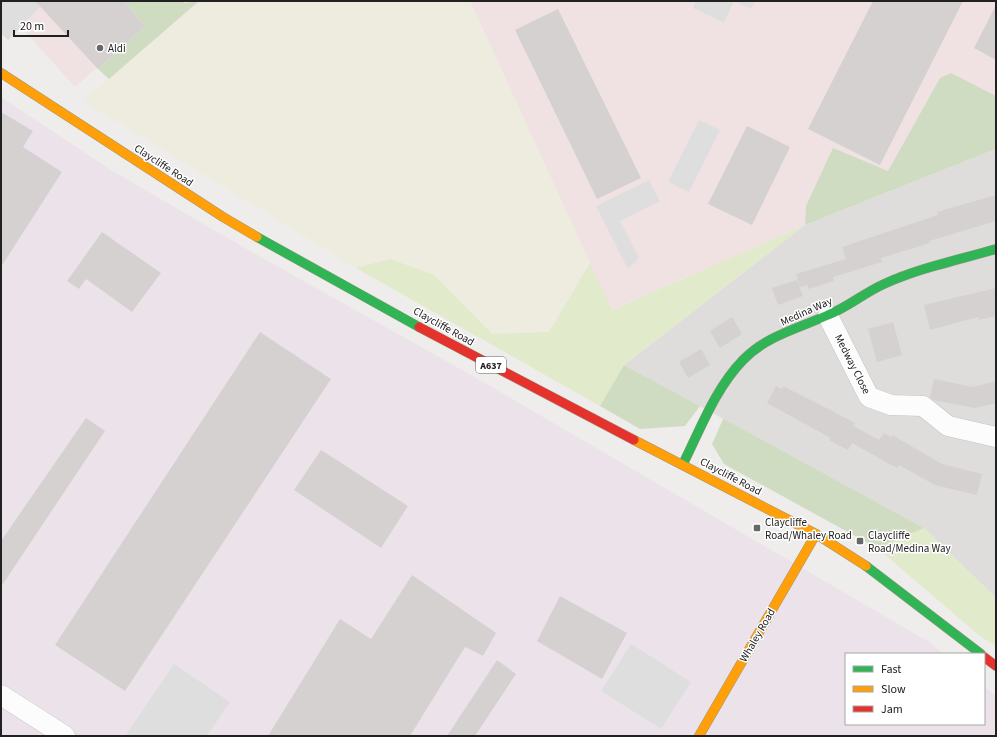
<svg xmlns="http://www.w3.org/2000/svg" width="997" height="737" viewBox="0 0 997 737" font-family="'Source Sans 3',sans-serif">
<rect width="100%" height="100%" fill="#efedeb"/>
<path fill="#dedddc" d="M 996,149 L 996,598 L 924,528 L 624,365 L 805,225 Z"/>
<path fill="#f0e2e3" d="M 1,1 L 123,1 L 145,26 L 75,87 L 21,27 L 8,40 L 1,33 Z
M 470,1 L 996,1 L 996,149 L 805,225 L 611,310 Z"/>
<path fill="#ece3ea" d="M 1,97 L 111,170 L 252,252 L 473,376 L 929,642 L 944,654 L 846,654 L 846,724 L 984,724 L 984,686 L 996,696 L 996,736 L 1,736 Z"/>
<path fill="#eeecdf" d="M 199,1 L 470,1 L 590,263 L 549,332 L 492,334 L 434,275 L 390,259 L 356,268 L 83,101 Z"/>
<path fill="#e1eacb" d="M 805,225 L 624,365 L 600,406 L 356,268 L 390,259 L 434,275 L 492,334 L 549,332 L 590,263 L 612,310 Z
M 924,528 L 996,598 L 996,646 L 981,637 L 877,548 Z"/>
<path fill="#cfdcc1" d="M 123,1 L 183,1 L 184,3 L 199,1 L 109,79 L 98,69 L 145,26 Z
M 951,73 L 996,96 L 996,149 L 805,225 L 806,206 L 833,148 L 888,171 L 940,78 Z
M 624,365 L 700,406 L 685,426 L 640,429 L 600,406 Z
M 723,419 L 724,419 L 924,528 L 877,548 L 724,464 L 712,444 Z"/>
<path fill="#dfdede" d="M 1,1 L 35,1 L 40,7 L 8,40 L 1,33 Z
M 696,1 L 755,1 L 751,9 L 734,1 L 724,23 L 693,8 Z
M 699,120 L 720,130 L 689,192 L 668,182 Z
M 649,180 L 660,201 L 620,221 L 639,258 L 628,269 L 596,206 Z
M 631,644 L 691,682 L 661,729 L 601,691 Z
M 174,664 L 230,702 L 207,736 L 125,736 Z"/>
<path fill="#d4d1d0" d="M 35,1 L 123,1 L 145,26 L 98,69 Z
M 873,1 L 963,1 L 880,165 L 808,129 Z
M 996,5 L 996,60 L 974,48 Z
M 558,9 L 641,178 L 597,199 L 515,30 Z
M 1,112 L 33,131 L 23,147 L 62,172 L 1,267 Z
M 747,126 L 790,147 L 752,225 L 708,204 Z
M 996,195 L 996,221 L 929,241 L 930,243 L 881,258 L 882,262 L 833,277 L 834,281 L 809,289 L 807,285 L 800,287 L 796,274 L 846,259 L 842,247 L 938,215 L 937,212 Z
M 102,232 L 161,273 L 132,312 L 86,279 L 79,289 L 67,281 Z
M 797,280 L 803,296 L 778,305 L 772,288 Z
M 996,288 L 996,316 L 979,320 L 978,317 L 930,330 L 924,305 Z
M 732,317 L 742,334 L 720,348 L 710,331 Z
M 893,322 L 902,355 L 877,362 L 868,329 Z
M 260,332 L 331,379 L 125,691 L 55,645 Z
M 701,349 L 710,365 L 688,378 L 679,362 Z
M 934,379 L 973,387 L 996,381 L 996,403 L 975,408 L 933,400 L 930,397 Z
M 776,386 L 782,389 L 783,386 L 836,413 L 855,423 L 853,426 L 879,440 L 884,433 L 891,437 L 892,435 L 942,464 L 982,474 L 977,495 L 935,485 L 899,465 L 897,468 L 852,443 L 848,450 L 829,440 L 831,438 L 767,403 Z
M 86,418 L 105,431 L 1,587 L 1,541 Z
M 321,450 L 408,506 L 381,548 L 294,490 Z
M 412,575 L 496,633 L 483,656 L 465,647 L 410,736 L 268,736 L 340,619 L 371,639 Z
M 560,596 L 627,633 L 602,679 L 537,641 Z
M 497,660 L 516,674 L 475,736 L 447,736 Z"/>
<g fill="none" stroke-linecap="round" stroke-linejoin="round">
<g stroke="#c5c4c3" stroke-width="21">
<path id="street" d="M 828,316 L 869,397 L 891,405 L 923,406 L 948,426 L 996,437
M 1,695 L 65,736"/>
</g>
<g stroke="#9a9782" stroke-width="10">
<path id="fast" d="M 257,237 L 419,327
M 683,464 C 701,428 715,389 743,360 C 766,336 799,328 828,315 C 848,307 864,293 884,284 C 919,268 958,260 996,249
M 866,566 L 981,654"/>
</g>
<g stroke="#9a9782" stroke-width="10">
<path id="slow" d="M 1,73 L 223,217 L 257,237
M 634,440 L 816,534 L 866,566
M 699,736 L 816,534"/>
</g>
<g stroke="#9a9782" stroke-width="10">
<path id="jam" d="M 419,327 L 634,440
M 984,657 L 996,666"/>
</g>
<use href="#street" stroke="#fdfcfc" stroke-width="20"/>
<use href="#fast" stroke="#30b455" stroke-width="9"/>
<use href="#slow" stroke="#ff9f0a" stroke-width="9"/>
<use href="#jam" stroke="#e5322d" stroke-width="9"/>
</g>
<g fill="#696868" stroke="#fff" stroke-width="1.5">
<circle cx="100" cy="48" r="4"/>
<rect x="753" y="524" width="8" height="8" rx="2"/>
<rect x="856" y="537" width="8" height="8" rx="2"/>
</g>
<g text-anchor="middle" stroke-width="3" stroke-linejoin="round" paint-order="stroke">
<rect fill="#fff" stroke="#646464" stroke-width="1" x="476" y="357" width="30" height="16" rx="3"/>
<g font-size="10" font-weight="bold" fill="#212121">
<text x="491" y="369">A637</text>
</g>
<g font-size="11" fill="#212121" stroke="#fff" text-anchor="start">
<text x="108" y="52">Aldi</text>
<text x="765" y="526">Claycliffe<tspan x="765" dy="13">Road/Whaley Road</tspan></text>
<text x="868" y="539">Claycliffe<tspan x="868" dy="13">Road/Medina Way</tspan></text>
</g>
<g font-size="11" fill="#212121" stroke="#fff">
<text transform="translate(164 165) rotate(33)" y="4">Claycliffe Road</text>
<text transform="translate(806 311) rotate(-24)" y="4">Medina Way</text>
<text transform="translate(444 326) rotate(29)" y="4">Claycliffe Road</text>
<text transform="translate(853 364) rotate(63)" y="4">Medway Close</text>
<text transform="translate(731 476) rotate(28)" y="4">Claycliffe Road</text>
<text transform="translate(757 635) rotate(-60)" y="4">Whaley Road</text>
</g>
</g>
<rect width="997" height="737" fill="none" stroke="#212121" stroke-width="4"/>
<rect x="845" y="653" width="140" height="72" fill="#ffffff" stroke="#a6a6a6"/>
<rect x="853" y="666" width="20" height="6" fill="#30b455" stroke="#a6a6a6"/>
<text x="881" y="673" font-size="12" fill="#212121">Fast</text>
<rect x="853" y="686" width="20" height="6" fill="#ff9f0a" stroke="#a6a6a6"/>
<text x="881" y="693" font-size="12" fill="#212121">Slow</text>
<rect x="853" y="706" width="20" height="6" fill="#e5322d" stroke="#a6a6a6"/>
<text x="881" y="713" font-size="12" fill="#212121">Jam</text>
<path d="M14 30v6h54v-6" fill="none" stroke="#212121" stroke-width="2"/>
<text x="20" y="30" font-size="12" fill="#212121" stroke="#ffffff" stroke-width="3" paint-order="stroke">20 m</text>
</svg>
